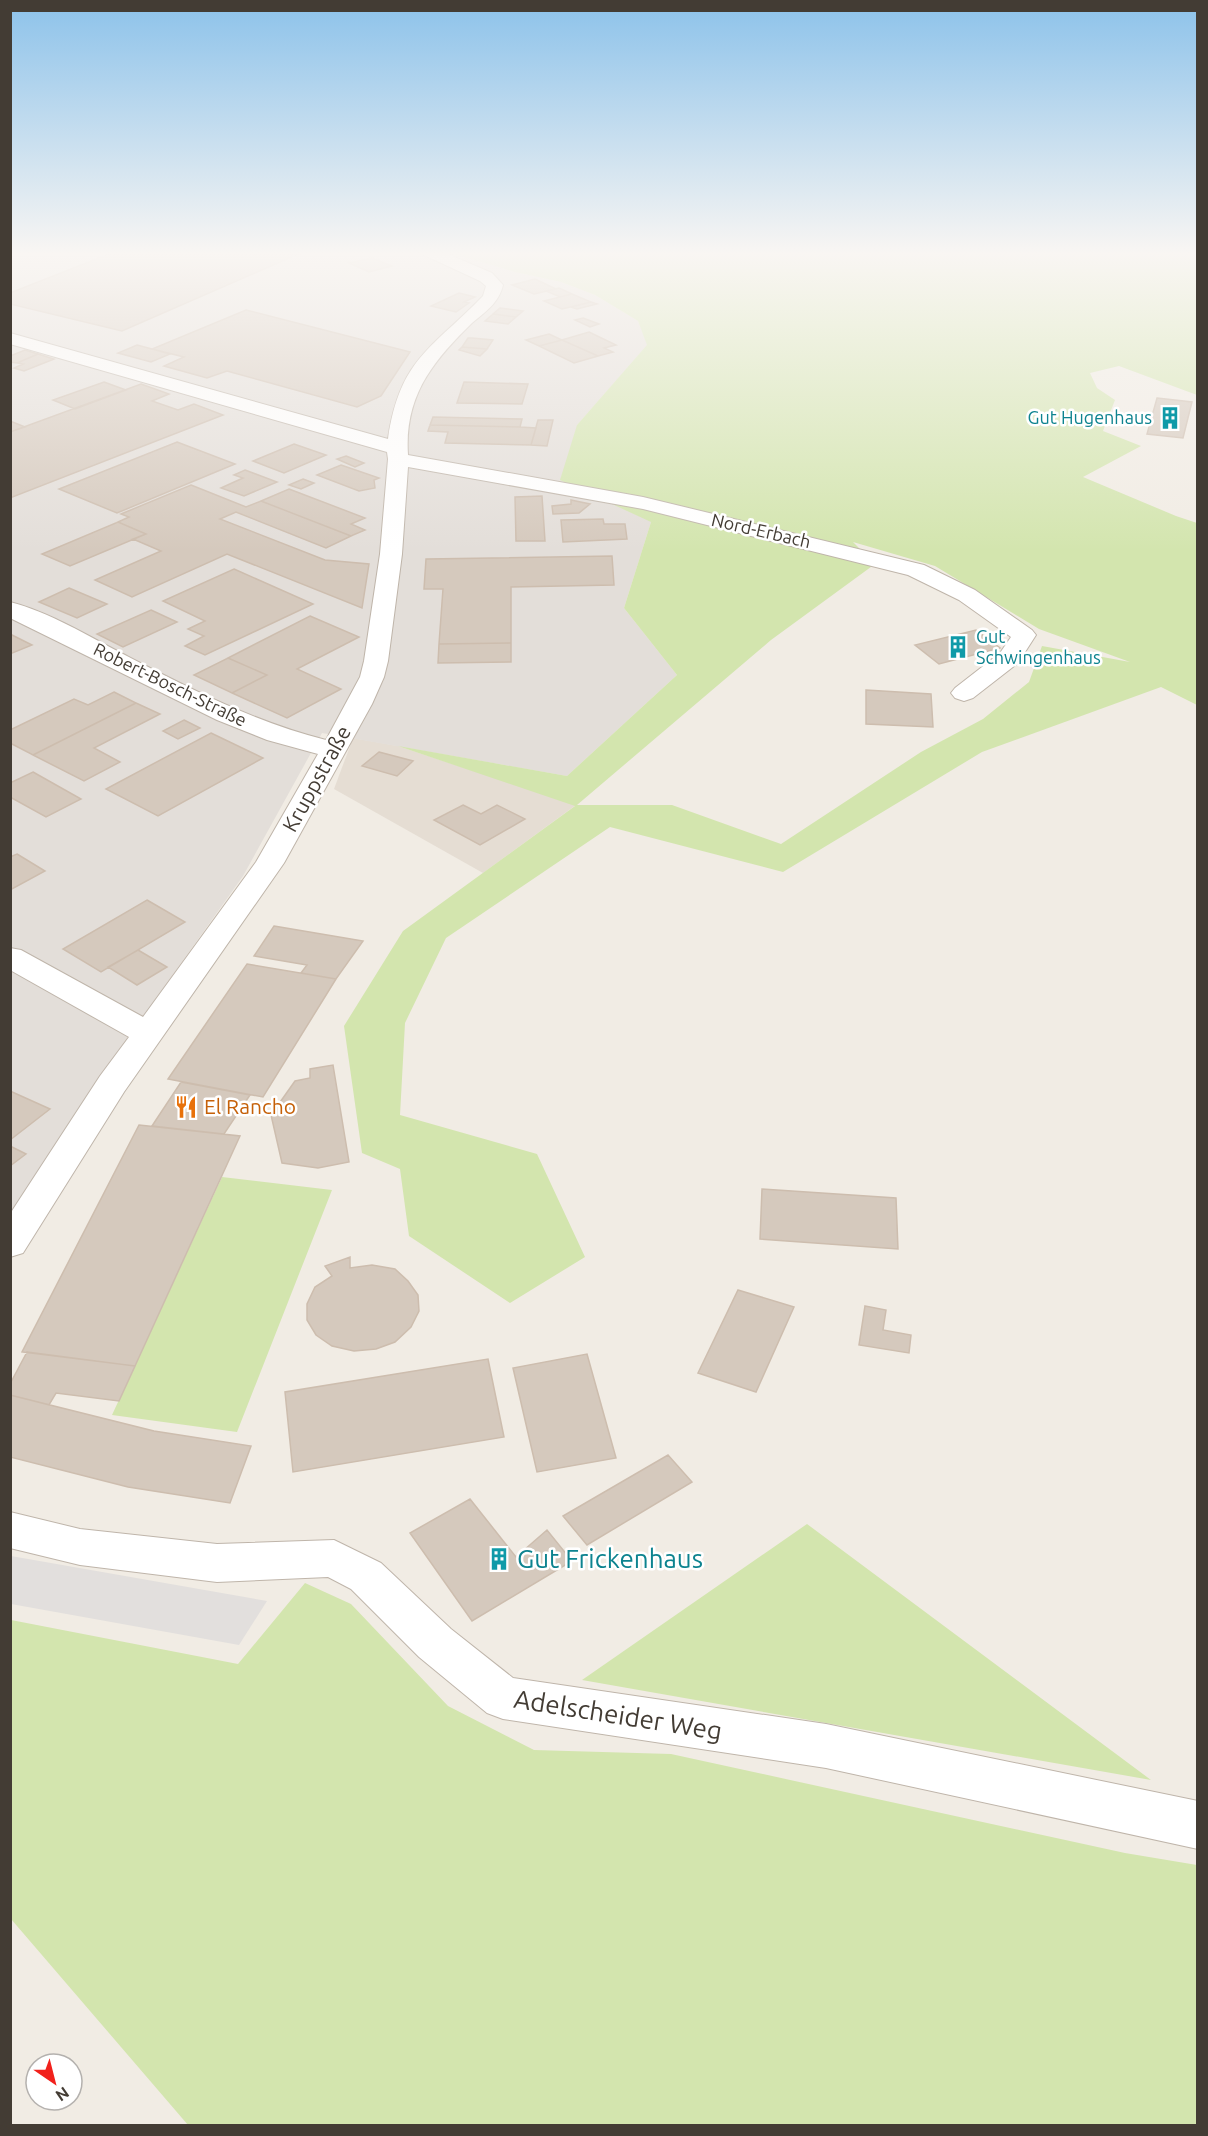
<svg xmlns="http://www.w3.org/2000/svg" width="1208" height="2136" viewBox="0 0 1208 2136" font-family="Ubuntu,sans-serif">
<rect width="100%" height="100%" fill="#f1ece4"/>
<path fill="#e5ddd3" d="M 353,738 L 398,746 L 576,805 L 483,873 L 334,789 Z"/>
<path fill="#e3ded9" d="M 11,252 L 447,252 L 515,272 L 561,282 L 595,295 L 638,321 L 648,345 L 577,425 L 651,522 L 624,608 L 677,675 L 567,776 L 322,733 L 243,876 L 123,1045 L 11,1225 Z"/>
<path fill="#d3e5ae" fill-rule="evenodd" d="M 447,252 L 1197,252 L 1197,395 L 1119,366 L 1090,373 L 1097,388 L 1115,400 L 1103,431 L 1141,446 L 1083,477 L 1176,516 L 1197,523 L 1197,705 L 1161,687 L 982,752 L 783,872 L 610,827 L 446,938 L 405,1023 L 400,1115 L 537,1154 L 585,1257 L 510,1303 L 409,1236 L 400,1169 L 362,1153 L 344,1026 L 403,931 L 575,806 L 398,746 L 567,776 L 677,675 L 624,608 L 651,522 L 560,480 L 577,425 L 647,345 L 638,321 L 595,295 L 561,282 L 515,272 ZM 853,542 L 935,566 L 1039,629 L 1130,662 L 1042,646 L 1029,682 L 983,719 L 921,752 L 781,844 L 672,805 L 577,805 L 771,640 L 875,564 Z
M 222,1177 L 332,1190 L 237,1432 L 112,1415 Z
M 807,1524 L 1151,1780 L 582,1680 Z
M 305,1583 L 351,1604 L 448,1706 L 534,1750 L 671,1754 L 1125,1853 L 1197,1865 L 1197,2125 L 188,2125 L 11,1919 L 11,1620 L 238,1664 Z"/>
<path fill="#e2dfdd" d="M 11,1556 L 267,1601 L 239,1645 L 11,1604 Z"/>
<path fill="#d5c9bd" stroke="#cdbdae" stroke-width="1.5" d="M 114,252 L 303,252 L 122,331 L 10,304 L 10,293 Z
M 372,258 L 392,266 L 369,272 L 349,263 Z
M 535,279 L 556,289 L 534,294 L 512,285 Z
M 559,288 L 572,294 L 560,297 L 546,291 Z
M 459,293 L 475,297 L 464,302 L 469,303 L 456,312 L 431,306 Z
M 572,294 L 591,302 L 562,309 L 544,301 Z
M 591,302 L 597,304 L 577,309 L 571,307 Z
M 500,308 L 523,311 L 516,317 L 493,314 Z
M 246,310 L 410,352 L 381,396 L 357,407 L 227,371 L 207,378 L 164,366 L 184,357 L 152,349 Z
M 493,314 L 516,317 L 508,324 L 485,321 Z
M 583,318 L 599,324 L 590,327 L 575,320 Z
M 589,332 L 616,345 L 604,348 L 613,352 L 598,356 L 562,340 Z
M 549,334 L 562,340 L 539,346 L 526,340 Z
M 468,338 L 472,338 L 493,340 L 487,349 L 462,347 Z
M 562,340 L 598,356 L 574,363 L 539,346 Z
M 137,345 L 152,349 L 170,354 L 151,362 L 118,353 Z
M 462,347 L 487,349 L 480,356 L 459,350 Z
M 25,350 L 38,354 L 17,363 L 10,362 L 10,356 Z
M 38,354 L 54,359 L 24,371 L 14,368 L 23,364 L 17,363 Z
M 104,382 L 126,390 L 75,409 L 53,400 Z
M 464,382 L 528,384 L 522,404 L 457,403 Z
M 141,384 L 169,394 L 152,401 L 178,410 L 194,404 L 223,415 L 10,498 L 10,432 Z
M 1157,398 L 1192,402 L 1183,438 L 1147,434 Z
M 433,417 L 522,419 L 520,427 L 430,425 Z
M 538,420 L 553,420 L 547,446 L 531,445 Z
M 10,421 L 25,427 L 10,432 Z
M 430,425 L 520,427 L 536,428 L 531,445 L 445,443 L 448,432 L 428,431 Z
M 177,442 L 235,464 L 117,513 L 59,489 Z
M 294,444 L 326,455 L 284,473 L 253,461 Z
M 346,456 L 364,463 L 355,467 L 337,459 Z
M 341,465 L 379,478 L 374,480 L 375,488 L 359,491 L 317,475 Z
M 245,470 L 277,482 L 244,496 L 221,488 L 243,478 L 234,475 Z
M 303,479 L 314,483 L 301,489 L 289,485 Z
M 191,485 L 246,507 L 261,501 L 351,536 L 326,548 L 236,512 L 220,519 L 325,560 L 369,564 L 362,608 L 227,554 L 132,597 L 95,580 L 161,551 L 133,539 L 146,534 L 118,522 L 129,517 L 121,514 Z
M 289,489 L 365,518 L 351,524 L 365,530 L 351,536 L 261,501 Z
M 542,496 L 545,541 L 516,541 L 515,497 Z
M 571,500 L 590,504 L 579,513 L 553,514 L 552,506 L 571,504 Z
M 603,519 L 604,524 L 625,524 L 627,539 L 563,542 L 561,520 Z
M 118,522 L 146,534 L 70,566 L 42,554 Z
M 612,556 L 614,585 L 511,587 L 511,643 L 439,644 L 443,589 L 424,589 L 426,559 Z
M 234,569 L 313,604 L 205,655 L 185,646 L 204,636 L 188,629 L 205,621 L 163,601 Z
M 69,588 L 107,604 L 77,618 L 39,602 Z
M 151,610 L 177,622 L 123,647 L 97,634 Z
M 310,616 L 359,637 L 297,669 L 341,689 L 287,718 L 232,693 L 267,675 L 228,658 Z
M 976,630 L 1000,648 L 939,664 L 915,645 Z
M 10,634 L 32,645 L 10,654 Z
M 511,643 L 511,662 L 438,663 L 439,644 Z
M 228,658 L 267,675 L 232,693 L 194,675 Z
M 866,690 L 931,694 L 933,727 L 866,724 Z
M 114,692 L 136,703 L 33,755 L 10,743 L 10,730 L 74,699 L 88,705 Z
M 136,703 L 160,714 L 94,748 L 120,762 L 84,781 L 33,755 Z
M 184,720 L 200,728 L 178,739 L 163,731 Z
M 211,733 L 263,758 L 158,816 L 106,789 Z
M 379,752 L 413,761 L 397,776 L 362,766 Z
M 33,772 L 81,799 L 46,817 L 10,797 L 10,783 Z
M 463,805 L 481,814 L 497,805 L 525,819 L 480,845 L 434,820 Z
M 17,854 L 45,871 L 10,890 L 10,857 Z
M 147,900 L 185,922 L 101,972 L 63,949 Z
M 274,926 L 363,941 L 336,979 L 301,973 L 307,965 L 254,956 Z
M 138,950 L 167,967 L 137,985 L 108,967 Z
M 247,964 L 336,979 L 263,1097 L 168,1079 Z
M 333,1065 L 349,1162 L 318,1168 L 282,1163 L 271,1115 L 295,1081 L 310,1078 L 310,1069 Z
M 181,1082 L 250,1095 L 224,1134 L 152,1126 Z
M 10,1091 L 50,1109 L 10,1140 Z
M 139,1125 L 240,1136 L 135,1366 L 22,1352 Z
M 10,1146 L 26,1154 L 10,1166 Z
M 762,1189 L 896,1198 L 898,1249 L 760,1239 Z
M 350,1257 L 350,1268 L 372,1265 L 395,1269 L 408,1281 L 418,1295 L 419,1311 L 411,1327 L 395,1342 L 376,1349 L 354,1351 L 332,1346 L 316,1335 L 307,1320 L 307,1304 L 315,1287 L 332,1276 L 325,1266 Z
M 738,1290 L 794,1307 L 756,1392 L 698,1373 Z
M 865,1306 L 886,1310 L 883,1330 L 911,1335 L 909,1353 L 859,1345 Z
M 27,1352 L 135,1366 L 119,1401 L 56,1393 L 49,1405 L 10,1395 L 10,1384 Z
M 587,1354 L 616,1458 L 537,1472 L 513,1368 Z
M 488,1359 L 504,1437 L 293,1472 L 285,1392 Z
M 10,1395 L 154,1431 L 251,1446 L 230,1503 L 128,1487 L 10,1457 Z
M 668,1455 L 692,1482 L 587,1545 L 563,1516 Z
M 470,1499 L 516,1557 L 547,1530 L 572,1561 L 472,1621 L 410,1533 Z"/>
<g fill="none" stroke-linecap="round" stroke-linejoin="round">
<g stroke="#bfb5aa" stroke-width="2">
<path id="minor" d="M 422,252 L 443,252 L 492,273 L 503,285 C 499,303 485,312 472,323 C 433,361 404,396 408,455 L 643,497 L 924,565 L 975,590 L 1032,630 L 1036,635 L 1018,663 L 973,698 L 964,701 L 955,698 L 951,693 L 955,688 L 1000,653 L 1011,637 L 959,600 L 908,575 L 643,509 L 408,467 L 402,554 L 388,661 L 384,677 L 372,704 L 284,863 L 124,1092 L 23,1253 L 10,1257 L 10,1214 L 100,1076 L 129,1037 L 10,970 L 10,948 L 21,950 L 143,1017 L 256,862 L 318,754 L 267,740 L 217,720 L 10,618 L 10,602 C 49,612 88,636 123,654 C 189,688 254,722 326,740 L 360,677 L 364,661 L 380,554 L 388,459 L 387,452 L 10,344 L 10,333 L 388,439 C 400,358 432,349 483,296 L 486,286 L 480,281 L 424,255 Z
M 10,1512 L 80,1529 L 217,1544 L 334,1540 L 381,1563 L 451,1629 L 513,1678 L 826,1724 L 1198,1801 L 1198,1849 L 826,1768 L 503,1719 L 487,1713 L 419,1657 L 351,1589 L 328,1577 L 217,1582 L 80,1565 L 10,1548 Z"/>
</g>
<use href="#minor" fill="#fff" fill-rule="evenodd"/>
</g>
<linearGradient id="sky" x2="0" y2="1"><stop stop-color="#8cc2ea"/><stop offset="0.46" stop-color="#f9f6f3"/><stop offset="1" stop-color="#f9f6f3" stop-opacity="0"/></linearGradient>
<rect width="1208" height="551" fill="url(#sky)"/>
<defs>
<g id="building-bare" transform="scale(1.8)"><path d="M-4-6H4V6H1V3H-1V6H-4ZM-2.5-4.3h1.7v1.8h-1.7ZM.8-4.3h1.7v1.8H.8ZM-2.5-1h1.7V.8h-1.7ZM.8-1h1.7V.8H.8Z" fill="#0f9aa8" stroke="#fff" stroke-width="2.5" paint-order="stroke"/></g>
<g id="restaurant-bare" transform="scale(1.8)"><path d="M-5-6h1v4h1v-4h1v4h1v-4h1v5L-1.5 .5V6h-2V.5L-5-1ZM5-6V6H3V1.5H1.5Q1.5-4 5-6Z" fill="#e8710a" stroke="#fff" stroke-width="2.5" paint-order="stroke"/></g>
</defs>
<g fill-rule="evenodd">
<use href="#building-bare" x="1170" y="418"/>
<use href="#building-bare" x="958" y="647"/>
<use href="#restaurant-bare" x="186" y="1107"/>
<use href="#building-bare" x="499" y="1559"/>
</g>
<g text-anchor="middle" stroke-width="5" stroke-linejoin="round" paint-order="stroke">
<g font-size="18" fill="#0d838f" stroke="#fff" text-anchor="end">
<text x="1152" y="424">Gut Hugenhaus</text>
<text x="976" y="643" text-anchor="start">Gut<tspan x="976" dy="21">Schwingenhaus</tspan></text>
</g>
<g font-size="18" fill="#433c34" stroke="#fff">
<text transform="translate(761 531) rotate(13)" y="6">Nord-Erbach</text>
<text transform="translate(170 685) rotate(26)" y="6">Robert-Bosch-Straße</text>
</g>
<g font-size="21" fill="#433c34" stroke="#fff">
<text transform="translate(317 779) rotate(-61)" y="7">Kruppstraße</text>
</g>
<g font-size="21" fill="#c56008" stroke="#fff" text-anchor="start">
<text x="204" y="1114">El Rancho</text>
</g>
<g font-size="26" fill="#0d838f" stroke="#fff" text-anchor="start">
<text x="517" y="1568">Gut Frickenhaus</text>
</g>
<g font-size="26" fill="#433c34" stroke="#fff">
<text transform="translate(618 1715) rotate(9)" y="9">Adelscheider Weg</text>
</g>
</g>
<rect width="1208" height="2136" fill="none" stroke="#433c34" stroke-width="24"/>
<g transform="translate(54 2082) rotate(145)"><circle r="28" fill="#ffffff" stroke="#b4b1ae" stroke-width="1.5"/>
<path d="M0-4.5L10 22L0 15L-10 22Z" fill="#f1211c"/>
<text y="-9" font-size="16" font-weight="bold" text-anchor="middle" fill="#433c34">N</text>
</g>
</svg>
